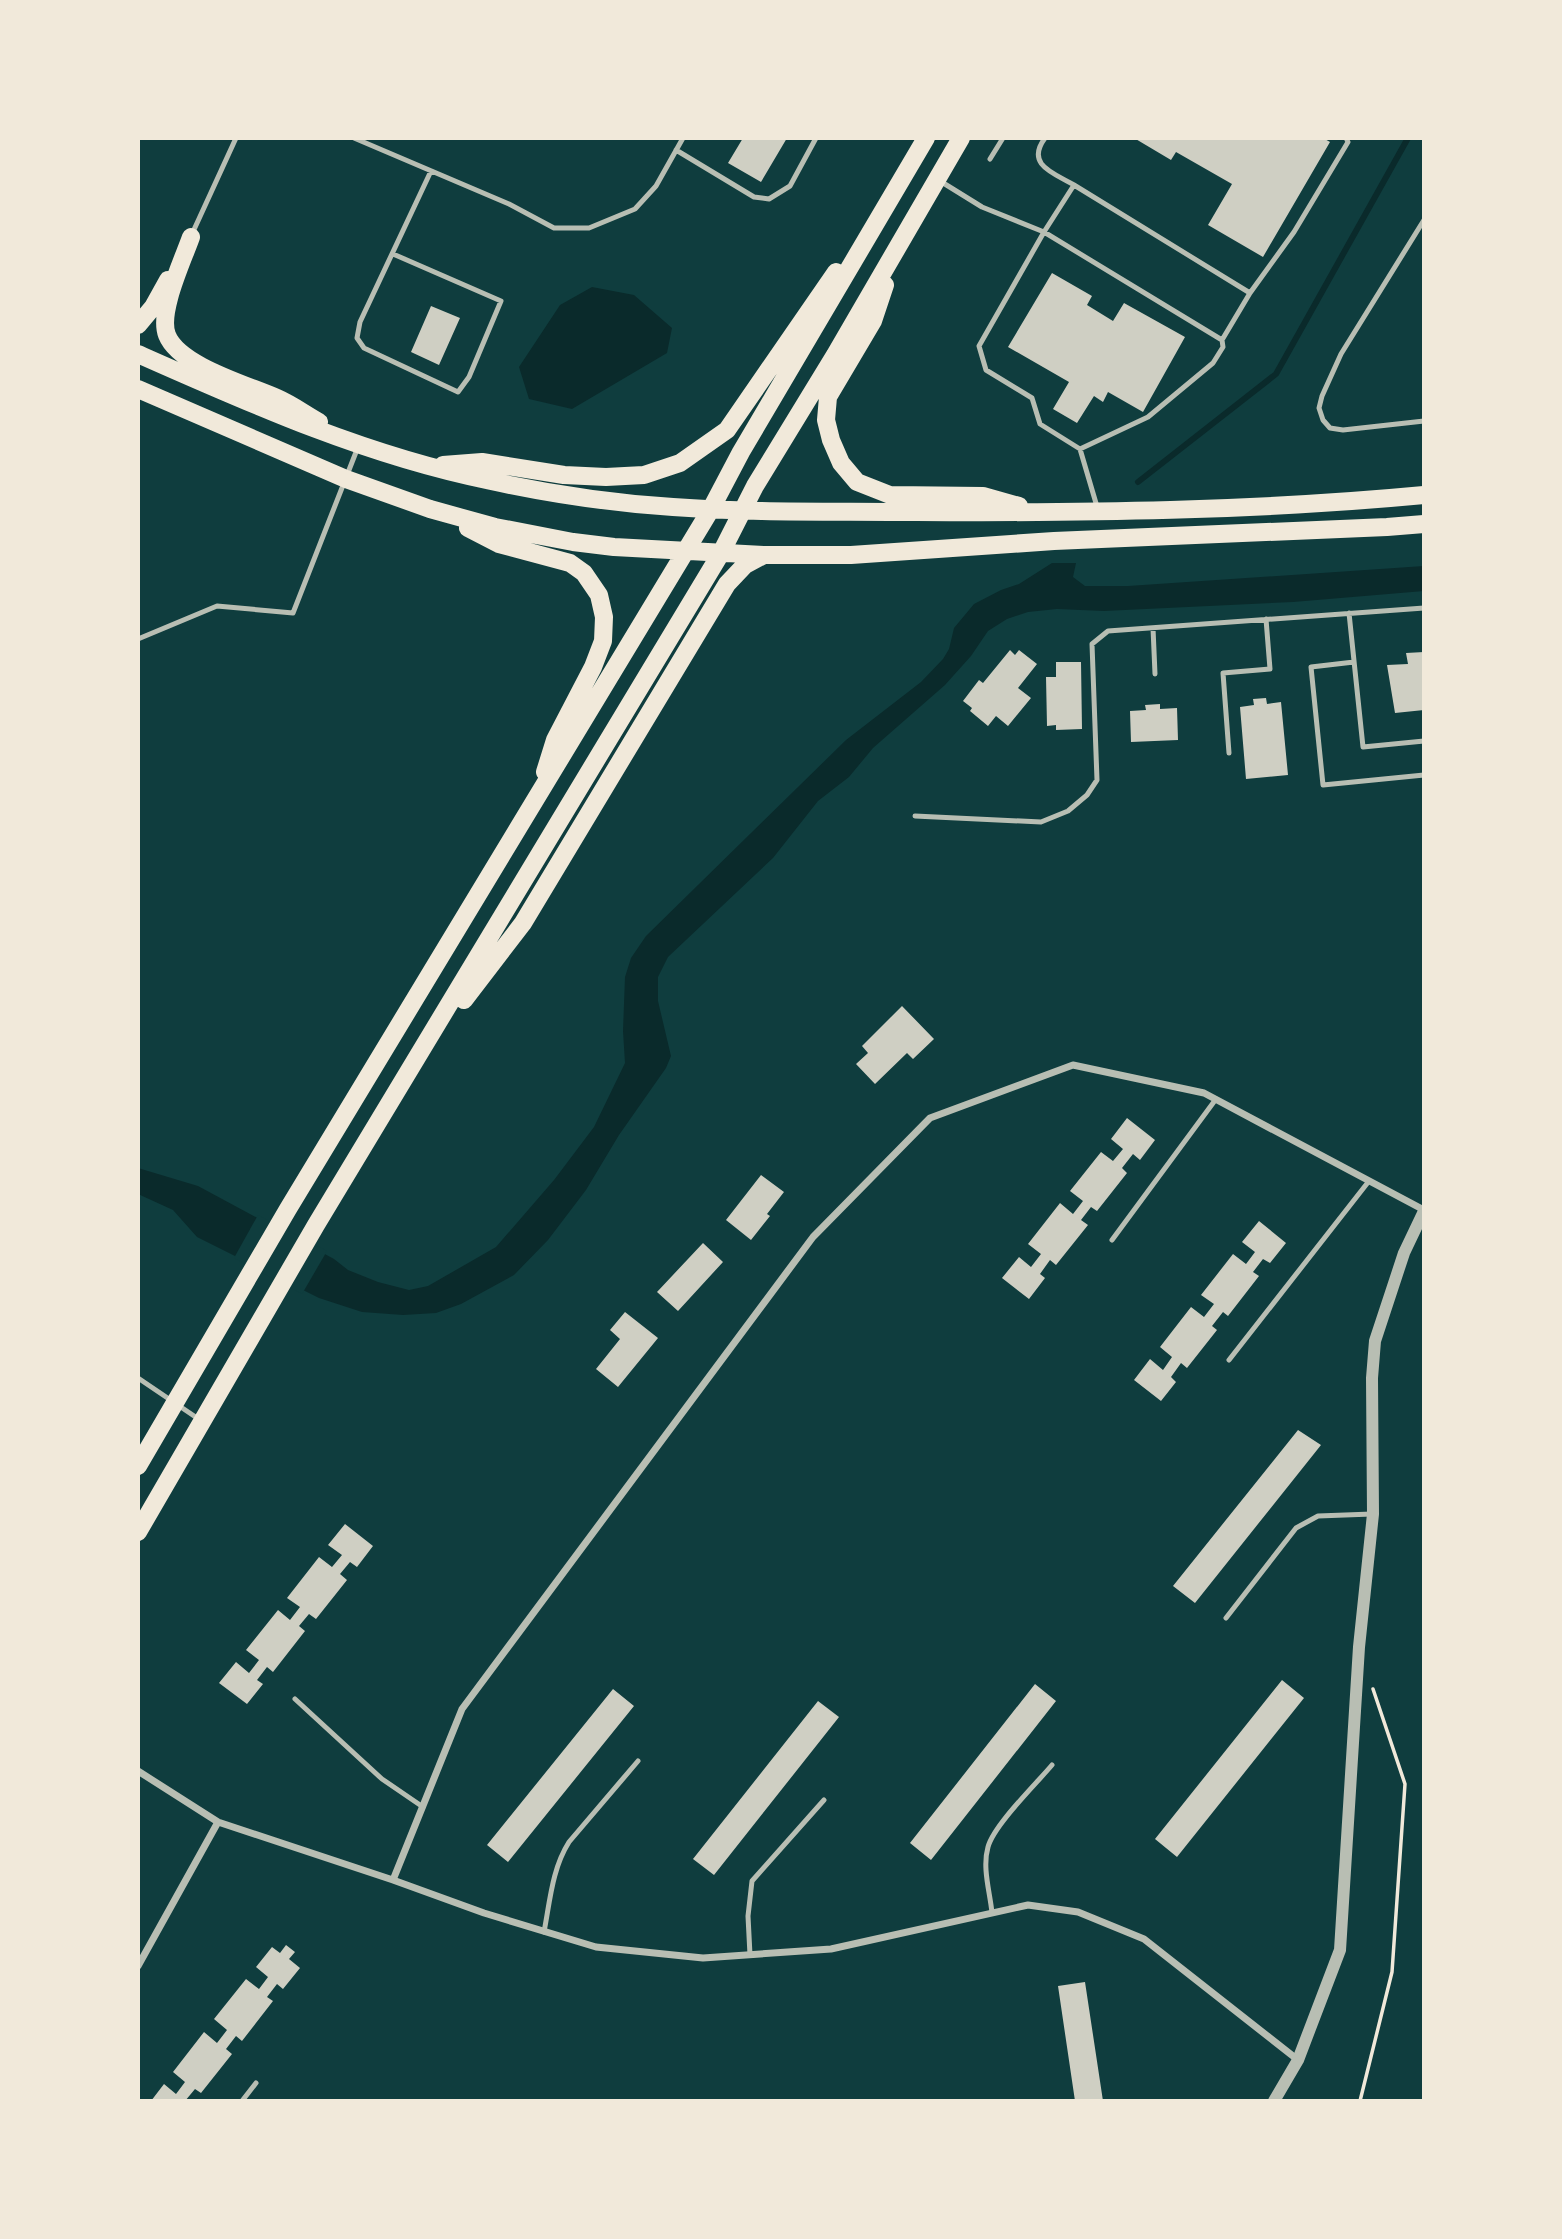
<svg xmlns="http://www.w3.org/2000/svg" width="1562" height="2239" viewBox="0 0 1562 2239" font-family="Ubuntu,sans-serif">
<rect width="100%" height="100%" fill="#0f3d3e"/>
<path fill="#0a2a2b" d="M 592,287 L 634,295 L 672,328 L 667,353 L 572,409 L 529,399 L 519,367 L 560,305 Z
M 1052,563 L 1076,563 L 1073,577 L 1085,586 L 1128,586 L 1424,566 L 1424,591 L 1293,602 L 1104,611 L 1057,609 L 1028,612 L 1007,619 L 988,631 L 971,656 L 945,685 L 873,748 L 849,777 L 818,801 L 773,858 L 668,957 L 658,977 L 658,1001 L 671,1056 L 666,1068 L 619,1135 L 586,1190 L 548,1240 L 514,1275 L 461,1304 L 436,1313 L 403,1315 L 362,1312 L 319,1298 L 197,1237 L 173,1210 L 138,1194 L 138,1168 L 198,1186 L 334,1259 L 348,1270 L 378,1282 L 409,1290 L 428,1286 L 496,1247 L 554,1180 L 594,1127 L 625,1063 L 623,1031 L 625,977 L 631,958 L 646,936 L 846,740 L 921,682 L 943,659 L 949,649 L 954,628 L 974,604 L 1001,590 L 1019,584 Z"/>
<path fill="#0f3d3e" d="M 258,1215 L 327,1251 L 302,1294 L 234,1258 Z"/>
<g fill="none" stroke-linecap="round" stroke-linejoin="round">
<path stroke="#0a2a2b" stroke-width="6" d="M 1138,482 L 1276,374 L 1408,138"/>
</g>
<path fill="#cfcfc3" d="M 743,138 L 787,138 L 761,182 L 728,163 Z
M 1134,138 L 1323,138 L 1330,142 L 1263,257 L 1208,225 L 1232,184 L 1176,152 L 1171,160 Z
M 1052,273 L 1092,296 L 1087,305 L 1113,321 L 1124,303 L 1185,337 L 1143,412 L 1108,392 L 1103,402 L 1094,396 L 1077,423 L 1053,409 L 1069,382 L 1008,347 Z
M 431,306 L 460,318 L 439,365 L 411,352 Z
M 1010,650 L 1015,655 L 1019,650 L 1037,664 L 1018,688 L 1031,698 L 1008,726 L 996,716 L 988,726 L 970,711 L 972,708 L 963,701 L 979,680 L 983,683 Z
M 1424,652 L 1424,710 L 1395,713 L 1387,665 L 1408,664 L 1406,653 Z
M 1056,662 L 1081,662 L 1082,729 L 1056,730 L 1056,725 L 1047,726 L 1046,677 L 1056,677 Z
M 1266,698 L 1267,704 L 1281,702 L 1288,775 L 1246,779 L 1240,707 L 1254,705 L 1253,699 Z
M 1160,704 L 1160,709 L 1177,708 L 1178,740 L 1131,742 L 1130,711 L 1146,710 L 1145,705 Z
M 902,1006 L 934,1039 L 913,1059 L 907,1053 L 875,1084 L 856,1064 L 868,1053 L 862,1046 Z
M 1127,1118 L 1155,1140 L 1140,1160 L 1133,1154 L 1122,1168 L 1127,1173 L 1097,1211 L 1091,1207 L 1081,1220 L 1088,1225 L 1056,1265 L 1050,1260 L 1040,1274 L 1045,1278 L 1029,1299 L 1002,1278 L 1019,1257 L 1031,1267 L 1041,1254 L 1028,1244 L 1060,1203 L 1073,1214 L 1083,1201 L 1070,1191 L 1101,1152 L 1113,1161 L 1123,1149 L 1111,1139 Z
M 761,1175 L 784,1192 L 767,1214 L 770,1216 L 751,1240 L 726,1220 Z
M 1259,1221 L 1286,1243 L 1270,1263 L 1263,1259 L 1253,1272 L 1259,1276 L 1228,1316 L 1223,1312 L 1212,1326 L 1217,1330 L 1187,1368 L 1181,1363 L 1171,1377 L 1176,1382 L 1161,1401 L 1134,1380 L 1150,1359 L 1163,1370 L 1172,1357 L 1160,1347 L 1191,1307 L 1204,1317 L 1214,1304 L 1201,1295 L 1233,1254 L 1246,1264 L 1255,1252 L 1242,1242 Z
M 703,1243 L 723,1262 L 678,1311 L 657,1292 Z
M 625,1312 L 658,1338 L 618,1387 L 596,1369 L 620,1339 L 610,1330 Z
M 1298,1430 L 1321,1445 L 1195,1603 L 1173,1586 Z
M 345,1524 L 373,1546 L 357,1567 L 350,1562 L 340,1574 L 347,1580 L 316,1619 L 309,1614 L 299,1626 L 305,1631 L 273,1672 L 267,1667 L 257,1680 L 263,1684 L 247,1704 L 219,1683 L 236,1662 L 249,1673 L 259,1660 L 246,1650 L 278,1610 L 290,1620 L 300,1607 L 287,1598 L 319,1557 L 332,1567 L 342,1555 L 328,1545 Z
M 1282,1680 L 1304,1698 L 1177,1857 L 1155,1839 Z
M 1035,1684 L 1056,1701 L 931,1860 L 910,1843 Z
M 613,1689 L 634,1706 L 508,1862 L 487,1845 Z
M 818,1701 L 839,1717 L 714,1875 L 693,1859 Z
M 286,1945 L 295,1952 L 289,1959 L 300,1968 L 283,1989 L 277,1984 L 267,1997 L 273,2001 L 242,2041 L 236,2036 L 226,2049 L 232,2054 L 201,2093 L 195,2089 L 185,2101 L 151,2101 L 164,2084 L 176,2094 L 185,2082 L 173,2072 L 204,2032 L 217,2043 L 227,2030 L 214,2019 L 246,1979 L 259,1989 L 268,1977 L 256,1967 L 272,1947 L 280,1953 Z
M 1085,1982 L 1103,2101 L 1075,2101 L 1058,1986 Z"/>
<g fill="none" stroke-linecap="round" stroke-linejoin="round">
<path stroke="#f1e9da" stroke-width="3.5" d="M 1360,2101 L 1392,1972 L 1405,1784 L 1373,1689"/>
<path stroke="#b8beb3" stroke-width="5" d="M 354,138 L 509,204 L 554,228 L 589,228 L 635,209 L 656,186 L 683,138
M 1045,138 C 1025,165 1054,173 1074,185 L 1044,232 L 979,346 L 986,370 L 1032,398 L 1040,424 L 1080,449 L 1098,510
M 676,150 L 754,197 L 769,199 L 790,186 L 816,138
M 990,159 L 1003,138
M 940,181 L 982,207 L 1044,232 L 1222,340 L 1223,347 L 1213,363 L 1148,417 L 1080,449
M 1074,185 L 1250,293
M 1424,220 L 1341,354 L 1322,396 L 1319,408 L 1323,420 L 1330,428 L 1343,430 L 1424,421
M 192,234 L 236,138
M 393,254 L 501,301 L 469,377 L 458,392 L 364,348 L 357,338 L 360,322 L 431,171
M 1222,340 L 1250,293 L 1294,232 L 1348,142 L 1346,138
M 1349,613 L 1363,747 L 1424,741
M 1153,628 L 1155,674
M 138,639 L 217,606 L 293,613 L 358,447
M 1354,662 L 1311,667 L 1323,785 L 1424,775
M 1229,753 L 1223,673 L 1270,669 L 1266,619
M 915,816 L 1041,822 L 1068,811 L 1087,795 L 1097,780 L 1092,644 L 1108,631 L 1424,608
M 1112,1240 L 1216,1099
M 1229,1360 L 1369,1181
M 138,1378 L 200,1420
M 1226,1618 L 1296,1528 L 1318,1516 L 1372,1514
M 295,1699 L 382,1779 L 423,1807
M 992,1913 C 990,1892 982,1868 988,1847 C 994,1825 1036,1784 1052,1765
M 544,1932 C 550,1901 552,1869 569,1842 L 638,1761
M 750,1955 L 748,1916 L 752,1881 L 824,1800
M 242,2101 L 256,2083"/>
<path stroke="#b8beb3" stroke-width="7" d="M 138,1771 L 218,1822 L 393,1880 L 484,1913 L 596,1947 L 703,1958 L 831,1949 L 1028,1905 L 1078,1912 L 1144,1939 L 1298,2060
M 393,1880 L 462,1709 L 813,1237 L 930,1118 L 1073,1065 L 1204,1093 L 1424,1210
M 138,1966 L 218,1822"/>
<path stroke="#b8beb3" stroke-width="12" d="M 1274,2101 L 1298,2060 L 1340,1950 L 1359,1647 L 1373,1514 L 1372,1378 L 1375,1341 L 1404,1253 L 1424,1211"/>
<path stroke="#f1e9da" stroke-width="18" d="M 191,237 C 183,260 158,312 167,335 C 179,366 248,385 277,398 C 291,404 305,414 319,422
M 885,285 L 873,321 L 828,397 L 826,420 L 831,440 L 841,463 L 857,482 L 890,495 L 983,496 L 1019,506
M 138,325 L 153,307 L 168,280
M 138,354 C 253,405 367,456 491,481 C 551,494 612,503 673,507 C 754,513 836,511 917,512 C 1087,513 1255,511 1424,495
M 138,389 L 346,479 L 430,509 L 495,527 L 573,542 L 614,547 L 764,555 L 851,555 L 1054,541 L 1387,527 L 1424,524
M 443,465 L 482,462 L 564,475 L 606,477 L 644,475 L 680,463 L 727,430 L 836,272
M 468,528 L 499,544 L 570,563 L 584,573 L 599,595 L 604,617 L 603,641 L 593,667 L 555,740 L 545,772
M 464,1000 L 523,923 L 727,584 L 745,565 L 762,556
M 138,1466 L 288,1209 L 711,509 L 741,452 L 926,138
M 138,1532 L 316,1225 L 721,553 L 755,486 L 835,355 L 961,138"/>
</g>
<rect width="1562" height="2239" fill="none" stroke="#f1e9da" stroke-width="280"/>
</svg>
